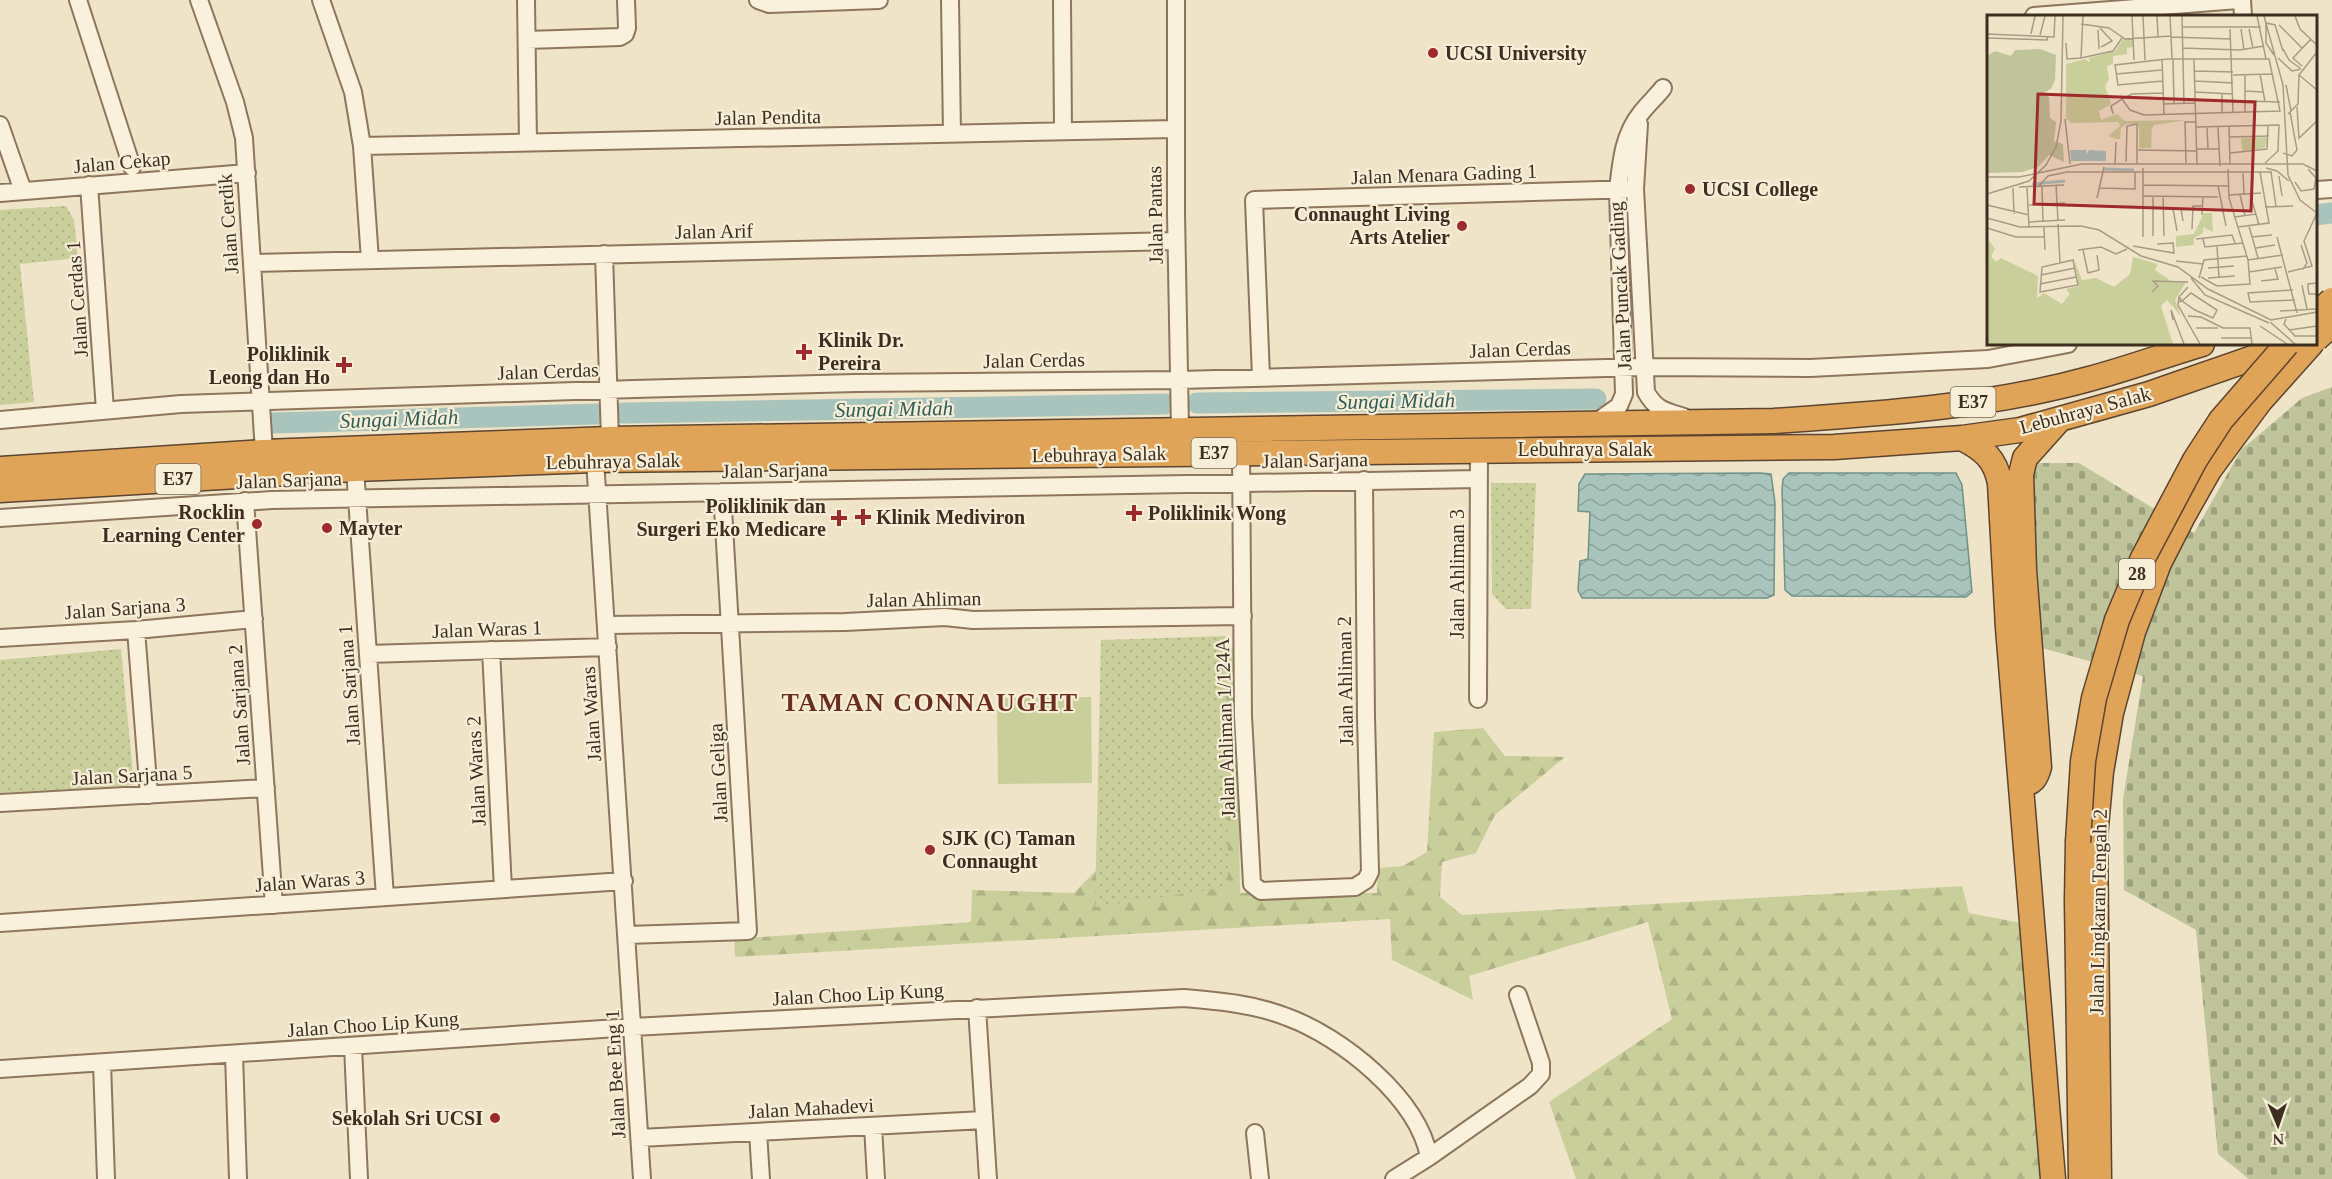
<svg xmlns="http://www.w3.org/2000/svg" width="2332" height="1179" viewBox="0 0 2332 1179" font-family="Georgia,serif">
<defs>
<pattern id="forest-firs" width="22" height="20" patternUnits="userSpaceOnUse" patternTransform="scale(1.5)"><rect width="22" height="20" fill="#c9cf9b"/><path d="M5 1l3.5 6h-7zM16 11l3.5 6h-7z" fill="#aeb285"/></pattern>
<pattern id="cemetery-stones" width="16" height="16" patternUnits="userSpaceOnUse" patternTransform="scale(1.5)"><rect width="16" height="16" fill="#bfc49a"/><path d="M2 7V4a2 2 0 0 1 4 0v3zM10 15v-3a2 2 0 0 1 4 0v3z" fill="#9ca07d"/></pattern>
<pattern id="park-dots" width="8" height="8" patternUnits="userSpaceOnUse" patternTransform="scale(1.5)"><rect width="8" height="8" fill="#c9cf9b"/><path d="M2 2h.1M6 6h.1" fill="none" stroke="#aeb285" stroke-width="1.8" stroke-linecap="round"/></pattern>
<pattern id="water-waves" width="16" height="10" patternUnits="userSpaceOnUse" patternTransform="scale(1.5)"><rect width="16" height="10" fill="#a9c4bc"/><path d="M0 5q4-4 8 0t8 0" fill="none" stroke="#8ba098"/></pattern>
</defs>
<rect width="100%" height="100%" fill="#f0e4c8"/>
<path fill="#c9cf9b" d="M 1091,697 L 1092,783 L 998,784 L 997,698 Z"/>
<path fill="url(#forest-firs)" d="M 1237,647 L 1240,893 L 1377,893 L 1378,868 L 1403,866 L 1427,852 L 1434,732 L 1483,728 L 1505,756 L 1565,757 L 1495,815 L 1476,853 L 1442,862 L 1440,897 L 1462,915 L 1962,886 L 1969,913 L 2021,923 L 2042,1179 L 1576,1179 L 1549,1102 L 1672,1019 L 1648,922 L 1469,976 L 1473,1000 L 1392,960 L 1390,919 L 735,957 L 734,939 L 971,922 L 972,890 L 1074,893 L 1106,860 L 1211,651 Z"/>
<path fill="url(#cemetery-stones)" d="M 2332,387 L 2332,1179 L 2249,1179 L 2218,1154 L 2196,930 L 2124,890 L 2123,799 L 2143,676 L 2042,648 L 2029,463 L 2079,463 L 2194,533 L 2241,450 L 2302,398 Z"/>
<path fill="url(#park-dots)" d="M 66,206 L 74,220 L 78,258 L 20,264 L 34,402 L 0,405 L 0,210 Z
M 1491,483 L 1536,483 L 1531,609 L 1506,609 L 1492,594 Z
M 1226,636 L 1228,887 L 1095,907 L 1101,640 Z
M 121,649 L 134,785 L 0,793 L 0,660 Z"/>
<path fill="url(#water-waves)" stroke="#6f938a" stroke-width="1.5" d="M 1760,473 L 1771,474 L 1775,503 L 1774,595 L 1767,598 L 1582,598 L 1578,590 L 1580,561 L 1588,559 L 1590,512 L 1578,511 L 1579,484 L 1585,474 Z
M 1789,473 L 1956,473 L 1962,485 L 1972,592 L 1966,597 L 1792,596 L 1785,590 L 1782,489 L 1783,479 Z"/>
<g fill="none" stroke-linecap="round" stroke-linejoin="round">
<path stroke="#a9c4bc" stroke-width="21" d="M 2316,215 L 2332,213
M 1197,403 L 1596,399
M 623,413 L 1165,404
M 273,423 L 598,414"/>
<g stroke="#8d765c" stroke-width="20">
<path id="minor" d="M 78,0 L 132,167
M 199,0 L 235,102 L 244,138 L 264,452
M 321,0 L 353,92 L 362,146 L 370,260
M 526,0 L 528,143
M 758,0 L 769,4 L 879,0
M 950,0 L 952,134
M 1062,0 L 1063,131
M 1176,0 L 1176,213 L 1180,429
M 2242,0 L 2243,16
M 2034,16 L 2238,0
M 527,40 L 620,37 L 625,34 L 627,28 L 626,0
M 1639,124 L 1635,189 L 1646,392 C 1656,410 1665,411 1684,417
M 0,125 L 23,191
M 362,146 L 1175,129
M 89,185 L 105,410
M 2316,190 L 2332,189
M 0,193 L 247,173
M 604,254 L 610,439
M 252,263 L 1176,241
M 1261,377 L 1254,200 L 1635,189
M 0,420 L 181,404 L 634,389 L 856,383 L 1179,380 L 1643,367 L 1810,368 L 1988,359 L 2068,344
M 1595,423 L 1619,406 L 1624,394 L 1618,190 C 1621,163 1623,135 1641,113 C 1648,104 1656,97 1663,88
M 1241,452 L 1243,716 L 1252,884 L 1261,891 L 1355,887 L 1366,880 L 1370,872 L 1366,717 L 1364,480
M 595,460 L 642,1179
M 355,469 L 385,897
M 245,501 L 274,905
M 0,518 L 272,500 L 1479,479
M 606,625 L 845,622 L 945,617 L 973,620 L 1243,616
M 136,630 L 149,795
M 0,638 L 136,630 L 254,619
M 491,650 L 503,889
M 368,654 L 608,647
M 1478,699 L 1479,450
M 0,803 L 266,788
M 0,923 L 624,881
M 627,935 L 748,931 L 722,492
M 977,1008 L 988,1179
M 353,1046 L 359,1179
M 234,1054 L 238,1179
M 102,1063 L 106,1179
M 0,1069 L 633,1027 L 1184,998 C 1219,1001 1254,1004 1287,1017 C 1342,1037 1418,1098 1429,1157 L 1530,1086 L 1541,1074 L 1541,1063 L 1518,995
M 873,1126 L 876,1179
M 758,1132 L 761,1179
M 1255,1133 L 1260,1179
M 640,1138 L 984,1120
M 1394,1179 L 1429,1157"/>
</g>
<g stroke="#5b4430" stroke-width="27">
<path id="highway" d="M 1962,438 C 1983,449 1995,458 2000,483 L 2008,628 L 2053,1179
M 0,469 L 264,452 L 610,439 L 1774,421 C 1879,414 1987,407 2089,379 C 2127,369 2165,355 2202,344
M 0,490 L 355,469 L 595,460 L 1834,447 L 1962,438 L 2020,430 L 2149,394 L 2293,344
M 2021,785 C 2033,783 2036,778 2039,767 L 2024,570 L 2021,474 L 2025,458 L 2059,420
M 2078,842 L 2077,901 L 2081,1179
M 2099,1179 L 2095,837 L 2101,772 L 2111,713 L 2133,632 L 2159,563 L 2183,516 L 2209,470 L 2260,401 L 2311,344"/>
</g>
<use href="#minor" stroke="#faf1dc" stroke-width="16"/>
<use href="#highway" stroke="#e0a458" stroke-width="24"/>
<g stroke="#5b4430" stroke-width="27" stroke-linecap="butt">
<path id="highway-bridge" d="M 2316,315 L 2332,300
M 2316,339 L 2332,324
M 2078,842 L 2083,761 L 2094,698 L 2117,620 L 2143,558 L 2195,460 L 2221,420 L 2287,344"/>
</g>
<use href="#highway-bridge" stroke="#e0a458" stroke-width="24"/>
</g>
<g fill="#9e2a2b" stroke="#f7eed8" stroke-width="2">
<circle cx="1433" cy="53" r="6"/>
<circle cx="1690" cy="189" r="6"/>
<circle cx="1462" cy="226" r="6"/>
<path d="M801 343h6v6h6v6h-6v6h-6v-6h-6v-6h6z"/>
<path d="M341 356h6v6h6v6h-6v6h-6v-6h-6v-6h6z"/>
<path d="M1131 504h6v6h6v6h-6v6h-6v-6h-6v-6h6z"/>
<path d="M860 508h6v6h6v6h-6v6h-6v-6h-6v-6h6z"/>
<path d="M836 509h6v6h6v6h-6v6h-6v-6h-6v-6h6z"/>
<circle cx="257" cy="524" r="6"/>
<circle cx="327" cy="528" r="6"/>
<circle cx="930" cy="850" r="6"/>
<circle cx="495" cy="1118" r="6"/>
</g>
<g text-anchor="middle" stroke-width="4.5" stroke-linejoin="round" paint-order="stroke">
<g fill="#f7eed8" stroke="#756857" stroke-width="1.5">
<rect x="1950.5" y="387" width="45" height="30" rx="4.5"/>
<rect x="1191.5" y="438" width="45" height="30" rx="4.5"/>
<rect x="155.5" y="464" width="45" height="30" rx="4.5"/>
<rect x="2119" y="559" width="36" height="30" rx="4.5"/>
</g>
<g font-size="18" font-weight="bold" fill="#3d2e20">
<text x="1973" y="408">E37</text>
<text x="1214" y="459">E37</text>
<text x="178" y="485">E37</text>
<text x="2137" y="580">28</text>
</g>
<g font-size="20" font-weight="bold" fill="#3d2e20" stroke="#f7eed8" text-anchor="start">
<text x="1445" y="60">UCSI University</text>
<text x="1702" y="196">UCSI College</text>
<text x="1450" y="221" text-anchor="end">Connaught Living<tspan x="1450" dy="23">Arts Atelier</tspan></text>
<text x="818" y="347">Klinik Dr.<tspan x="818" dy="23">Pereira</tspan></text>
<text x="330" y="361" text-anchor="end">Poliklinik<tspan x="330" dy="23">Leong dan Ho</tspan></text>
<text x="826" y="513" text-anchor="end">Poliklinik dan<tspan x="826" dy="23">Surgeri Eko Medicare</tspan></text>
<text x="245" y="519" text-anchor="end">Rocklin<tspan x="245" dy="23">Learning Center</tspan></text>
<text x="1148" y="520">Poliklinik Wong</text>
<text x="876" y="524">Klinik Mediviron</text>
<text x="339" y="535">Mayter</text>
<text x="942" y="845">SJK (C) Taman<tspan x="942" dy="23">Connaught</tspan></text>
<text x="483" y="1125" text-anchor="end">Sekolah Sri UCSI</text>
</g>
<g font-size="20" fill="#3d2e20" stroke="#f7eed8">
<text transform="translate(768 117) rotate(-1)" y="7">Jalan Pendita</text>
<text transform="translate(122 162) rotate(-5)" y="7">Jalan Cekap</text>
<text transform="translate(1444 174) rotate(-2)" y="7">Jalan Menara Gading 1</text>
<text transform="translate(1155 215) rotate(-91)" y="7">Jalan Pantas</text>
<text transform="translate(228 224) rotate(-94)" y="7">Jalan Cerdik</text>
<text transform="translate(714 231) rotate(-1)" y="7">Jalan Arif</text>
<text transform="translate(1620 286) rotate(-93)" y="7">Jalan Puncak Gading</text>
<text transform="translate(77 299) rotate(-94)" y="7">Jalan Cerdas 1</text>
<text transform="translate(1520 349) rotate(-2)" y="7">Jalan Cerdas</text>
<text transform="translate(1034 360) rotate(-1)" y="7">Jalan Cerdas</text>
<text transform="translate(548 371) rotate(-2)" y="7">Jalan Cerdas</text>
<text transform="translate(2085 410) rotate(-15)" y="7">Lebuhraya Salak</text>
<text x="1585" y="456">Lebuhraya Salak</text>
<text transform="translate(1099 454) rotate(-1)" y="7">Lebuhraya Salak</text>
<text transform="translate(1315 460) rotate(-1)" y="7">Jalan Sarjana</text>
<text transform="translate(613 461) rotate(-1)" y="7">Lebuhraya Salak</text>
<text transform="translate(775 470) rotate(-1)" y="7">Jalan Sarjana</text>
<text transform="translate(289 480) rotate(-2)" y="7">Jalan Sarjana</text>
<text transform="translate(1457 574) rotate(-90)" y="7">Jalan Ahliman 3</text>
<text transform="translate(924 599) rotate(-1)" y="7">Jalan Ahliman</text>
<text transform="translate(125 608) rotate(-4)" y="7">Jalan Sarjana 3</text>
<text transform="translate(487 629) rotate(-2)" y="7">Jalan Waras 1</text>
<text transform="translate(1345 681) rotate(-91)" y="7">Jalan Ahliman 2</text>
<text transform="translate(349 685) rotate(-94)" y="7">Jalan Sarjana 1</text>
<text transform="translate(239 705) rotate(-94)" y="7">Jalan Sarjana 2</text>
<text transform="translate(591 714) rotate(-94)" y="7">Jalan Waras</text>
<text transform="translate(1225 728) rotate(-92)" y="7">Jalan Ahliman 1/124A</text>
<text transform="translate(476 771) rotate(-93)" y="7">Jalan Waras 2</text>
<text transform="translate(718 773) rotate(-93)" y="7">Jalan Geliga</text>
<text transform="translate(132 775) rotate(-3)" y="7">Jalan Sarjana 5</text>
<text transform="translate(310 881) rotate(-4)" y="7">Jalan Waras 3</text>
<text transform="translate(2098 912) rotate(-89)" y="7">Jalan Lingkaran Tengah 2</text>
<text transform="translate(858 994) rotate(-3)" y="7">Jalan Choo Lip Kung</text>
<text transform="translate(373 1024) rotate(-4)" y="7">Jalan Choo Lip Kung</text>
<text transform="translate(615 1074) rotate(-93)" y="7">Jalan Bee Eng 1</text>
<text transform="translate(811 1108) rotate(-3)" y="7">Jalan Mahadevi</text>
</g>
<g font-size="21" font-style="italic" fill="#2f5d5a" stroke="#f7eed8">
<text transform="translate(1396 401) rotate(-1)" y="7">Sungai Midah</text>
<text transform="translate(894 409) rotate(-1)" y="7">Sungai Midah</text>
<text transform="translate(399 419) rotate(-2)" y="7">Sungai Midah</text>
</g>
<g font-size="26" font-weight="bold" letter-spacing="1.5" fill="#6b2e1e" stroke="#f7eed8">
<text x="930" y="711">TAMAN CONNAUGHT</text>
</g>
</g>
<g transform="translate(1987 15)">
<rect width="330" height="330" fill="#f0e4c8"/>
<path d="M 136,24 L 146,24 L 146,32 L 140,33 L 140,39 L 126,41 L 126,49 L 120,51 L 122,64 L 118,71 L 124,89 L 112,96 L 114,105 L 130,99 L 138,106 L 199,105 L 167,110 L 154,132 L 151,109 L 139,109 L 134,113 L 133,124 L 129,124 L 121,121 L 133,111 L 131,107 L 84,108 L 79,104 L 79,49 L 98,44 L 103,48 L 102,43 L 128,36 ZM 217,198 L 225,198 L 226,217 L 216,212 L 216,218 L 207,223 L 207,230 L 189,232 L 189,221 L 207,219 ZM 0,223 L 8,234 L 4,241 L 9,247 L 14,243 L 51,261 L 50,283 L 57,278 L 75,289 L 83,279 L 79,274 L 92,271 L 87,244 L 95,265 L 109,263 L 127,272 L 143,259 L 146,242 L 171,249 L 168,255 L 184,266 L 199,267 L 188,285 L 194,301 L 180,285 L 174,291 L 186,329 L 0,329 Z" fill="#c9cf9b"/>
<path d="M 53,34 L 69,40 L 68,65 L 64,74 L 56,78 L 62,82 L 63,103 L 69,107 L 67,126 L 76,129 L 77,147 L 62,140 L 51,152 L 35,157 L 0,158 L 0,41 L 8,36 L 24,41 L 28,35 Z" fill="#bfc49a"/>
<path d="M 165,108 L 164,133 L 152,133 L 153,110 ZM 280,122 L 278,133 L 255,136 L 254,123 Z" fill="#c9cf9b"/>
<path d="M 83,135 L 99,135 L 100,139 L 102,135 L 119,136 L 119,146 L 84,146 Z" fill="#a9c4bc"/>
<path fill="none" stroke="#a9c4bc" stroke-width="3" d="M 117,154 L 147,155M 45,169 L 78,166"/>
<path fill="none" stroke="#a89b85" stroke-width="1.5" d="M 145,1 L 147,45M 156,1 L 158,45M 170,1 L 171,22M 183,1 L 185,44M 195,1 L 197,89M 270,1 L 279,44M 277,1 L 296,70 L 301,160 L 313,185 L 330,198M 308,1 L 313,14 L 330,30M 94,9 L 122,13 L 138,24 L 184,21M 292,10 L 315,33M 195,12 L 274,12M 113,13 L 125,26 L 114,32M 243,14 L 246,98M 254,14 L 257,35M 262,14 L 266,33M 111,15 L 112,34M 0,19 L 67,22 L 68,1M 44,19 L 48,1M 53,20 L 58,1M 184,22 L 244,24M 0,23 L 60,25 L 61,21M 79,28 L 80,44 L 94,43 L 126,36 L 135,23M 196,33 L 253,35 L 277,31M 296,34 L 302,45 L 313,53M 330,37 L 312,60 L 330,75M 287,40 L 279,28 L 279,8 L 288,10 L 296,36M 94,43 L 96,1M 291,43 L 305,56 L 314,54M 175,44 L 177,99M 186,44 L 187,89M 207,45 L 210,150M 315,51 L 306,43 L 324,24M 208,56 L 246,57M 129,59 L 175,55M 273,59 L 278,87M 246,60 L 286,59M 258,60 L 258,97M 208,66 L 246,68M 299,70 L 304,96M 258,76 L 276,77M 208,77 L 246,79M 235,78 L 235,98M 135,84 L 145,79 L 176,78M 258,86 L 293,87M 176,89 L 208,88M 310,92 L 312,123 L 330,106M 126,99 L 124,91 L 135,84 L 143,95 L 157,100 L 293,96 L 282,44 L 180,44 L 128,50 L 131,70 L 176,66M 301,99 L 311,89 L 312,60M 78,104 L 83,149M 242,111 L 243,149M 209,112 L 292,110 L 291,136 L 278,148M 220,112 L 221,134M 231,112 L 233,151M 242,122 L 282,121M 210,134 L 232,134M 151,135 L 210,136M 243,138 L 280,134 L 281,110M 296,138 L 305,141 L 310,135 L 303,97M 139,147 L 140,111 L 150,109 L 150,149M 199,148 L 198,107 L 209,107M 128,150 L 129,127M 156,153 L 156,222M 279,153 L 290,156 L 302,166M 284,157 L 289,191M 256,158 L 257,179M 292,161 L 295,181M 0,162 L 32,162 L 95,149 L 316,149 L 330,156M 308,167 L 314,176 L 327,174 L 329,163 L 321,154M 69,170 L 71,206M 156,170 L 242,171M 52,171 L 61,161 L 80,157 L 285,157M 55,171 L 56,206M 231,171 L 239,211M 32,172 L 77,170M 40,172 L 42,213M 26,173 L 27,199M 113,173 L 148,174 L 148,157M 0,179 L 42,166 L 59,150 L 69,132 L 74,106 L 76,1M 263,179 L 272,210M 242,180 L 274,178M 253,180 L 258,201M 155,181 L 231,182M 166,181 L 166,221M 176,181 L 177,221M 110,183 L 117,152M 0,190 L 42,200M 41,190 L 78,188M 278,192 L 306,191M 176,194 L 194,194 L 196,206M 186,194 L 190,216M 215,200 L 216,181M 330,201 L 330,240M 248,202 L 269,199M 0,203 L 33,212 L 94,211 L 112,215 L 154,241 L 191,252 L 221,274 L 284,305 L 330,297M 42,207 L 78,205M 71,209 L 73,248M 262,211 L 271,243M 57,212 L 58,235M 251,212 L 282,208 L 273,157M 0,213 L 29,222 L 58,222M 205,214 L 206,191 L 215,191M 265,222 L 285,220M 290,222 L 310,298M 209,224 L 245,220 L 248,228M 216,224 L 218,232 L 256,228M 314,230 L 320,248 L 316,254M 146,231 L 187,238 L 186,228 L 170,229M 230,231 L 232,262M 269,233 L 288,230M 91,235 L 114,232 L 129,239 L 140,234M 96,235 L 101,258 L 112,255 L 110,240M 86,245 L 91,270 L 53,277 L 55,252 ZM 261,245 L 296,240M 189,246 L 216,249M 221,253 L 247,251M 262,257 L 295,252M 301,257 L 325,251 L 317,226 L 330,198M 54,260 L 88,253M 214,262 L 230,271 L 263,269 L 261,245 L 242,183 L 241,154M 204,263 L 218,280 L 282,308M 212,263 L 217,245 L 260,241M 221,263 L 248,261M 274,266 L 291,264 L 288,254M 330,268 L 321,269 L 321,274 L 322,279 L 330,279M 53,269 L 89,262M 315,270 L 320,294M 201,272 L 192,282 L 191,290 L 213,329M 306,275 L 261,278 L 263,287 L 308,285M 165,277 L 171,271 L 166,266 L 201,267M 191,287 L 195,286 L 204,278 L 230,295 L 226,303 L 208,295 L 195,286 L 192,282M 293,296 L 329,294M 201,301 L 214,302 L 236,313 L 263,313 L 265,329M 299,304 L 297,309 L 308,321 L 330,321M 186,305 L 184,295 L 197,329M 283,307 L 308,329M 273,311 L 300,329M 209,313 L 231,313M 302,315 L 330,311M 234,323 L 265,323"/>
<path fill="#9e2a2b" fill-opacity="0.15" stroke="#9e2a2b" stroke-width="3" d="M 51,79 L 268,87 L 264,196 L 47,189 Z"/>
<rect width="330" height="330" fill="none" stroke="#3d2e20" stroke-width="3"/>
</g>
<g transform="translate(2278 1125) rotate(178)" stroke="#f7eed8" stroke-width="4.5" paint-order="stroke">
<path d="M0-4.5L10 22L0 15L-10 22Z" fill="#3d2e20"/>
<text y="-9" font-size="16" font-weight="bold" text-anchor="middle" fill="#3d2e20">N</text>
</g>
</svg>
